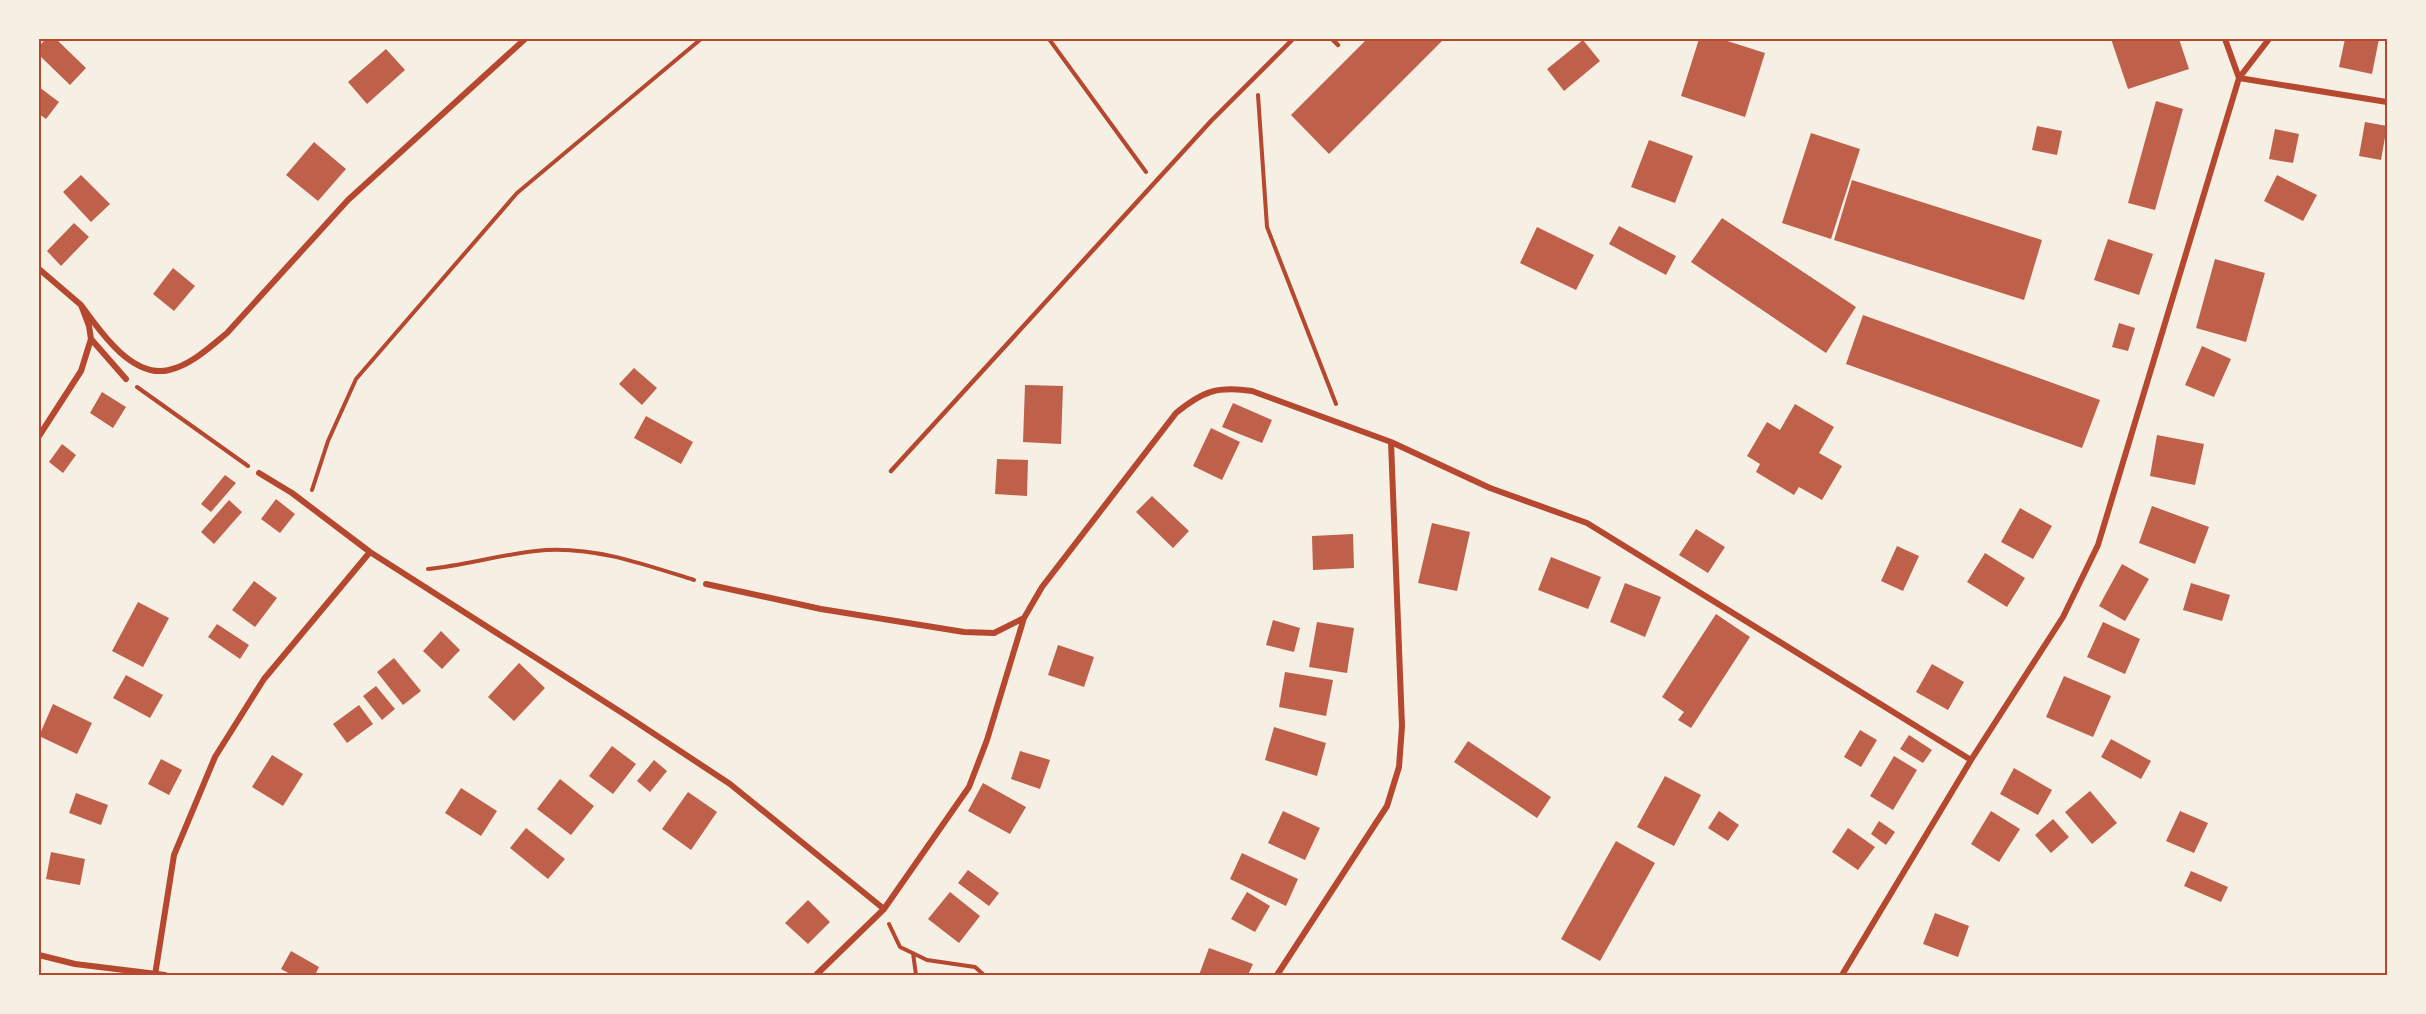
<svg xmlns="http://www.w3.org/2000/svg" width="2426" height="1014" viewBox="0 0 2426 1014" font-family="Overpass,sans-serif">
<rect width="100%" height="100%" fill="#f6efe4"/>
<path fill="#bf614a" d="M 46,39 L 56,39 L 86,68 L 70,85 L 39,55 L 39,46 Z
M 1367,39 L 1444,39 L 1329,154 L 1291,115 Z
M 1699,39 L 1721,39 L 1765,53 L 1745,117 L 1681,96 Z
M 2111,39 L 2179,39 L 2189,69 L 2128,89 Z
M 2345,39 L 2379,39 L 2372,74 L 2339,67 Z
M 1583,40 L 1600,61 L 1564,91 L 1547,69 Z
M 386,49 L 405,70 L 367,104 L 348,82 Z
M 39,87 L 59,102 L 46,119 L 39,114 Z
M 2156,101 L 2183,109 L 2155,210 L 2128,203 Z
M 2365,122 L 2387,126 L 2381,160 L 2359,156 Z
M 2037,126 L 2062,131 L 2057,155 L 2032,150 Z
M 2275,129 L 2299,134 L 2293,163 L 2269,159 Z
M 1811,133 L 1860,149 L 1831,239 L 1782,223 Z
M 1649,140 L 1693,156 L 1675,203 L 1631,187 Z
M 314,142 L 346,169 L 318,201 L 286,175 Z
M 81,175 L 110,204 L 91,222 L 63,192 Z
M 2277,175 L 2317,195 L 2303,221 L 2264,201 Z
M 1852,180 L 2042,240 L 2024,300 L 1834,240 Z
M 1722,218 L 1856,307 L 1826,353 L 1691,262 Z
M 74,223 L 89,237 L 61,266 L 47,251 Z
M 1619,226 L 1676,256 L 1666,275 L 1609,244 Z
M 1537,227 L 1594,255 L 1576,290 L 1520,263 Z
M 2108,239 L 2153,254 L 2139,295 L 2094,280 Z
M 2215,259 L 2265,273 L 2246,342 L 2196,328 Z
M 173,268 L 195,286 L 174,311 L 153,294 Z
M 1863,315 L 2100,400 L 2082,448 L 1846,364 Z
M 2119,323 L 2135,328 L 2128,351 L 2112,347 Z
M 2202,346 L 2231,359 L 2214,397 L 2185,385 Z
M 634,368 L 657,388 L 642,405 L 619,384 Z
M 1025,385 L 1063,386 L 1061,444 L 1023,442 Z
M 102,392 L 126,407 L 113,428 L 90,413 Z
M 1233,403 L 1272,420 L 1262,443 L 1222,427 Z
M 1795,404 L 1834,427 L 1819,453 L 1842,466 L 1822,500 L 1799,487 L 1794,495 L 1756,472 L 1760,464 L 1747,456 L 1767,422 L 1780,430 Z
M 646,416 L 693,442 L 681,464 L 634,438 Z
M 1211,428 L 1240,442 L 1222,480 L 1193,466 Z
M 2157,435 L 2204,444 L 2195,485 L 2150,476 Z
M 62,444 L 76,455 L 63,473 L 49,462 Z
M 997,459 L 1028,460 L 1027,496 L 995,494 Z
M 225,475 L 236,483 L 211,512 L 201,504 Z
M 1152,496 L 1189,531 L 1173,548 L 1136,512 Z
M 276,499 L 295,514 L 280,533 L 261,519 Z
M 229,500 L 242,512 L 214,544 L 201,532 Z
M 2152,506 L 2209,527 L 2195,564 L 2139,543 Z
M 2020,508 L 2052,526 L 2033,559 L 2001,542 Z
M 1432,523 L 1470,532 L 1457,591 L 1418,583 Z
M 1696,529 L 1725,547 L 1708,573 L 1679,555 Z
M 1353,534 L 1354,568 L 1313,570 L 1312,536 Z
M 1897,546 L 1919,556 L 1903,591 L 1881,581 Z
M 1985,553 L 2025,578 L 2007,607 L 1967,582 Z
M 1551,557 L 1601,577 L 1588,609 L 1538,590 Z
M 2122,564 L 2149,579 L 2125,621 L 2099,606 Z
M 254,581 L 277,598 L 255,627 L 232,610 Z
M 1625,583 L 1661,597 L 1645,637 L 1610,622 Z
M 2191,583 L 2230,595 L 2222,621 L 2183,610 Z
M 138,602 L 169,618 L 143,667 L 112,651 Z
M 1716,614 L 1750,637 L 1691,728 L 1678,720 L 1684,712 L 1662,697 Z
M 1273,620 L 1300,628 L 1294,652 L 1266,645 Z
M 1317,622 L 1354,628 L 1347,673 L 1309,667 Z
M 2103,622 L 2140,639 L 2125,674 L 2087,657 Z
M 217,624 L 249,645 L 240,659 L 208,637 Z
M 441,631 L 460,650 L 442,669 L 423,651 Z
M 1058,645 L 1094,657 L 1084,687 L 1048,675 Z
M 394,658 L 421,691 L 403,705 L 377,672 Z
M 519,663 L 545,688 L 514,721 L 488,697 Z
M 1932,664 L 1964,682 L 1948,710 L 1916,692 Z
M 1285,672 L 1333,680 L 1326,716 L 1279,707 Z
M 126,675 L 163,695 L 150,718 L 113,698 Z
M 2064,676 L 2111,696 L 2093,737 L 2046,717 Z
M 376,686 L 395,709 L 382,720 L 363,696 Z
M 53,704 L 92,723 L 77,754 L 39,736 Z
M 359,705 L 373,724 L 347,743 L 333,724 Z
M 1274,727 L 1326,743 L 1317,776 L 1265,760 Z
M 1860,730 L 1877,740 L 1861,767 L 1844,757 Z
M 1909,735 L 1932,750 L 1923,763 L 1900,749 Z
M 2111,739 L 2151,761 L 2141,779 L 2101,757 Z
M 1468,741 L 1551,797 L 1537,818 L 1454,762 Z
M 612,746 L 636,764 L 613,794 L 589,776 Z
M 1020,751 L 1050,760 L 1040,789 L 1011,779 Z
M 272,755 L 303,774 L 283,806 L 252,787 Z
M 1894,756 L 1917,770 L 1893,810 L 1870,796 Z
M 161,759 L 182,770 L 169,795 L 148,784 Z
M 654,760 L 667,771 L 650,792 L 637,781 Z
M 2014,768 L 2052,790 L 2038,815 L 2000,794 Z
M 1665,776 L 1701,795 L 1674,846 L 1637,827 Z
M 560,779 L 594,806 L 571,835 L 537,809 Z
M 983,783 L 1026,807 L 1010,834 L 968,811 Z
M 461,788 L 497,811 L 481,836 L 445,813 Z
M 2090,791 L 2117,823 L 2092,844 L 2065,812 Z
M 688,792 L 717,812 L 691,850 L 662,829 Z
M 76,793 L 108,805 L 101,825 L 69,813 Z
M 1283,811 L 1320,828 L 1305,860 L 1268,843 Z
M 1719,811 L 1739,825 L 1728,841 L 1708,828 Z
M 1991,811 L 2020,829 L 1999,862 L 1971,844 Z
M 2180,811 L 2208,823 L 2194,853 L 2166,841 Z
M 2053,819 L 2069,837 L 2051,853 L 2035,835 Z
M 1879,821 L 1895,832 L 1886,845 L 1871,834 Z
M 526,828 L 565,859 L 548,879 L 510,848 Z
M 1848,828 L 1875,847 L 1858,870 L 1832,852 Z
M 1616,841 L 1655,863 L 1600,961 L 1561,939 Z
M 51,852 L 85,859 L 80,885 L 46,879 Z
M 1242,853 L 1298,879 L 1286,906 L 1230,879 Z
M 968,870 L 999,893 L 989,906 L 958,883 Z
M 2191,871 L 2228,887 L 2221,902 L 2184,886 Z
M 950,892 L 980,916 L 959,943 L 928,919 Z
M 1247,892 L 1270,906 L 1255,932 L 1231,919 Z
M 808,900 L 830,922 L 808,944 L 785,923 Z
M 1935,913 L 1969,926 L 1958,957 L 1923,944 Z
M 1209,948 L 1253,964 L 1248,975 L 1199,975 Z
M 291,951 L 319,967 L 315,975 L 292,975 L 281,969 Z"/>
<g fill="none" stroke-linecap="round" stroke-linejoin="round">
<path stroke="#b5482f" stroke-width="4" d="M 1049,39 L 1146,172
M 1258,95 L 1267,227 L 1336,404
M 137,387 L 248,466
M 312,490 L 328,441 L 356,379 L 517,193 L 701,39
M 428,569 C 467,565 506,553 546,550 C 597,547 646,565 694,580
M 889,924 L 900,947 L 927,960 L 975,967 L 984,975
M 913,953 L 916,975"/>
<path stroke="#b5482f" stroke-width="4.5" d="M 1332,39 L 1338,45
M 891,471 L 1211,121 L 1293,39"/>
<path stroke="#b5482f" stroke-width="6" d="M 2225,39 L 2239,78
M 2239,78 L 2387,102
M 39,269 L 81,305 L 89,326 L 91,339 L 126,379
M 81,305 C 99,330 132,379 169,370 C 191,365 210,347 227,333 L 348,200 L 525,39
M 39,436 L 81,371 L 91,339
M 259,473 L 292,493 L 370,552 L 627,716 L 730,784 L 884,909
M 706,584 L 821,609 L 964,632 L 994,633 L 1024,618
M 39,955 L 75,964 L 165,975
M 155,975 L 174,855 L 215,757 L 264,679 L 370,552
M 816,975 L 884,909 L 969,787 L 987,740 L 1024,618 L 1042,587 L 1176,413 C 1203,391 1217,386 1252,391 L 1391,442 L 1490,488 L 1587,523 L 1971,760
M 1277,975 L 1387,806 L 1399,767 L 1402,726 L 1391,442
M 1842,975 L 1971,760 L 2063,617 L 2098,545 L 2239,78 L 2269,39"/>
</g>
<rect width="2426" height="1014" fill="none" stroke="#f6efe4" stroke-width="81"/>
<rect x="40" y="40" width="2346" height="934" fill="none" stroke="#b5482f" stroke-width="2"/>
</svg>
